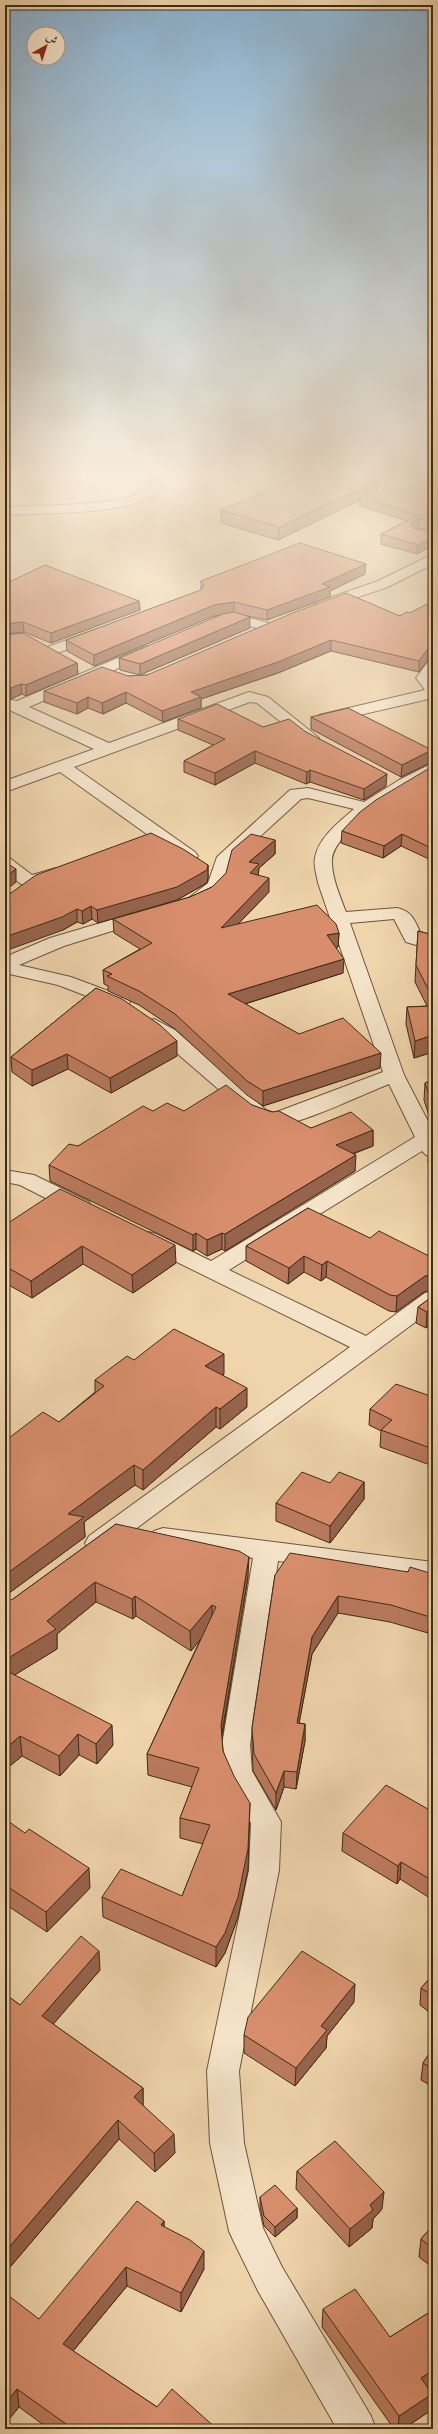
<svg xmlns="http://www.w3.org/2000/svg" width="438" height="2434" viewBox="0 0 438 2434" font-family="Vollkorn,Amiri,serif">
<rect width="100%" height="100%" fill="#efd4ac"/>
<filter id="stains"><feTurbulence type="fractalNoise" baseFrequency=".005" numOctaves="4"/><feColorMatrix values="0 0 0 0 .2 0 0 0 0 .09 0 0 0 0 .02 0 0 0 .5 -.17"/></filter>
<radialGradient id="worn" r=".72"><stop offset=".6" stop-color="#630" stop-opacity="0"/><stop offset="1" stop-color="#630" stop-opacity=".3"/></radialGradient>
<g fill="none" stroke-linecap="round" stroke-linejoin="round">
<defs>
<g id="minor">
<path d="M153,475H173C171,479 166,478 163,481C160,485 160,491 156,494C131,515 39,513 5,515V507C33,505 128,507 147,489C150,486 151,479 153,475Z"/>
<polygon points="433,554 433,564 388,587 322,609 315,605 317,602 378,581"/>
<polygon points="234,614 273,624 275,627 268,631 234,622 220,624 213,620 215,617"/>
<polygon points="94,630 101,634 99,637 50,656 42,651 45,648"/>
<polygon points="146,646 151,648 154,651 151,654 29,707 109,743 249,692 268,697 319,738 317,741 305,741 257,703 250,702 74,767 195,852 198,856 195,860 183,860 60,772 5,792 5,781 94,749 5,708 5,699 17,701"/>
<polygon points="433,660 433,698 325,723 317,718 319,715 425,690 416,678 428,662"/>
<path d="M433,763V775C408,788 335,829 332,859C331,876 340,896 346,912L397,908C412,911 415,921 421,934L433,938V950L406,942L394,919L350,923L404,1075L433,1131V1157L426,1155L422,1151L229,1270L366,1336L425,1293L433,1291V1309L107,1550L98,1552L89,1550L85,1543L89,1536L350,1347L140,1244L137,1239L140,1234L148,1232L156,1234L211,1261L415,1137L389,1084C361,1095 298,1126 272,1126C265,1126 258,1121 252,1118L144,1025L147,1021L154,1019L175,1030L266,1110L274,1113L383,1072L318,883C317,875 313,866 315,858C318,838 340,821 354,809L308,798L301,799L231,863L222,890L201,904H189L186,900L208,883L217,857L290,790L308,788L364,802L399,780Z"/>
<path d="M5,858L11,859L32,875L56,868L62,869L65,873C59,881 32,890 23,885C17,882 11,876 5,872Z"/>
<polygon points="141,911 147,912 150,916 147,920 64,946 19,965 71,977 127,998 130,1002 127,1006 113,1006 58,985 5,973 5,957 50,938"/>
<polygon points="5,1170 34,1175 89,1202 92,1207 89,1212 81,1214 73,1212 20,1185 5,1182"/>
<polygon points="163,1528 433,1562 433,1580 278,1561 250,1745 252,1771 281,1822 279,1870 239,2071 244,2143 263,2228 282,2267 371,2416 376,2429 337,2429 258,2291 234,2242 229,2231 210,2143 207,2071 249,1870 251,1823 235,1796 224,1771 222,1745 253,1558 154,1543 150,1537 154,1531"/>
</g>
</defs>
<use href="#minor" stroke="#6a563b" stroke-width="2"/>
<use href="#minor" fill="#f5e3c9" fill-rule="evenodd"/>
</g>
<g fill="#ba7a5e" stroke="#3e2c15">
<polygon points="433,481 433,531 418,528 416,529 433,533 417,554 381,544 381,534 407,521 360,506 360,500 278,540 221,523 221,510 377,492 372,495"/>
<polygon points="365,574 330,591 330,597 267,620 234,613 250,628 140,675 120,670 119,658 229,613 214,616 94,666 67,651 66,640 201,590 201,581"/>
<polygon points="5,584 139,601 140,610 51,643 24,632 5,634"/>
<polygon points="433,601 433,659 427,661 419,672 331,651 278,673 201,699 201,708 163,722 126,703 103,714 88,708 77,714 44,702 44,691 128,676 147,675 410,613"/>
<polygon points="5,635 77,663 78,674 26,696 22,694 11,699 5,696"/>
<polygon points="311,717 432,762 401,777 311,729"/>
<polygon points="178,719 263,727 306,732 386,786 364,800 310,782 306,784 255,763 215,785 184,772 184,761 213,745 178,730"/>
<polygon points="433,766 433,856 429,859 401,846 383,858 341,843 342,831"/>
<polygon points="275,840 275,854 259,868 258,875 269,892 238,924 339,933 338,947 336,947 343,973 245,1004 299,1034 380,1068 263,1106 247,1095 175,1029 139,1005 108,991 108,986 104,984 103,970 140,949 114,933 113,919 190,897 212,887"/>
<polygon points="208,865 208,878 207,883 177,900 98,923 92,919 83,924 77,922 63,930 5,894"/>
<polygon points="418,931 433,935 433,1052 414,1058 406,1024 407,1007 427,1006 415,982"/>
<polygon points="96,988 177,1056 111,1093 68,1069 32,1086 12,1072 11,1057"/>
<polygon points="433,1080 433,1128 424,1100 425,1083"/>
<polygon points="252,1105 311,1128 373,1130 373,1146 353,1154 355,1171 225,1251 222,1249 207,1256 196,1249 193,1251 50,1181 49,1165 78,1146 153,1111 184,1111"/>
<polygon points="433,1142 433,1167 428,1163 429,1145"/>
<polygon points="308,1208 424,1292 396,1312 389,1311 326,1277 321,1281 304,1272 288,1284 246,1261 246,1246"/>
<polygon points="5,1225 176,1263 133,1293 83,1264 32,1298 5,1283"/>
<polygon points="433,1296 433,1322 426,1328 416,1323 418,1307"/>
<polygon points="134,1360 224,1374 222,1375 247,1407 220,1429 216,1427 143,1490 135,1485 84,1522 85,1537 5,1596 5,1441 59,1422 95,1392 95,1380"/>
<polygon points="433,1397 433,1466 380,1447 381,1431 369,1425 370,1409"/>
<polygon points="364,1482 364,1499 330,1543 276,1521 276,1503 330,1483"/>
<polygon points="116,1524 248,1577 222,1738 223,1751 249,1823 248,1870 238,1917 225,1953 216,1967 103,1917 102,1897 182,1896 203,1844 180,1838 180,1818 192,1787 148,1775 147,1754 201,1638 191,1651 136,1616 133,1619 96,1602 57,1634 57,1649 14,1675 113,1745 97,1764 79,1755 60,1776 22,1756 5,1770 13,1599"/>
<polygon points="408,1572 433,1574 433,1623 428,1633 390,1622 338,1613 312,1654 299,1723 305,1724 305,1741 296,1789 284,1787 276,1810 253,1771 252,1745 252,1728 275,1575"/>
<polygon points="433,1812 433,1900 400,1879 397,1884 342,1851 343,1833"/>
<polygon points="5,1819 90,1888 47,1932 5,1904"/>
<polygon points="100,1970 53,2024 143,2088 143,2106 175,2153 155,2172 119,2139 5,2273 5,1994 20,2005"/>
<polygon points="433,1975 433,2015 420,2005 421,1988"/>
<polygon points="354,2002 327,2036 326,2048 295,2086 244,2053 244,2035"/>
<polygon points="433,2048 433,2087 421,2080 423,2063"/>
<polygon points="297,2171 382,2209 373,2219 372,2228 349,2247 296,2189"/>
<polygon points="260,2197 297,2208 297,2218 275,2237 264,2226 260,2207"/>
<polygon points="164,2221 164,2227 204,2269 181,2312 127,2286 73,2351 157,2407 217,2429 49,2429 19,2407 5,2424 39,2319"/>
<polygon points="433,2225 433,2268 419,2257 421,2239"/>
<polygon points="323,2309 390,2337 433,2310 433,2386 429,2389 430,2411 403,2429 394,2429 322,2327"/>
</g>
<g fill="#97634c" stroke="#3e2c15">
<polygon points="378,480 377,492 364,498 360,497 360,500 278,540 279,527"/>
<polygon points="419,518 418,528 410,533 410,523"/>
<polygon points="433,536 433,546 417,554 418,545"/>
<polygon points="366,564 365,574 330,591 330,597 267,620 267,610 322,584"/>
<polygon points="139,601 140,610 51,643 51,633"/>
<polygon points="234,602 234,613 214,616 94,666 94,655 214,605"/>
<polygon points="250,617 250,628 140,675 140,664"/>
<polygon points="23,622 24,632 5,634 5,624"/>
<polygon points="331,640 331,651 278,673 201,699 201,708 163,722 162,711 191,692"/>
<polygon points="433,648 433,659 427,661 419,672 419,661 427,650"/>
<polygon points="77,663 78,674 26,696 26,685"/>
<polygon points="21,684 22,694 11,699 11,688"/>
<polygon points="126,692 126,703 103,714 102,703"/>
<polygon points="88,697 88,708 77,714 77,703"/>
<polygon points="432,750 432,762 401,777 402,765"/>
<polygon points="255,751 255,763 215,785 215,773"/>
<polygon points="310,770 310,782 306,784 307,772"/>
<polygon points="387,774 386,786 364,800 364,789"/>
<polygon points="402,834 401,846 383,858 384,846"/>
<polygon points="275,840 275,854 259,868 258,878 250,887 249,862"/>
<polygon points="433,845 433,856 429,859 429,847"/>
<polygon points="208,865 208,878 207,883 177,900 98,923 97,910"/>
<polygon points="16,869 16,882 5,891 5,877"/>
<polygon points="269,878 269,892 221,942 221,928"/>
<polygon points="91,906 92,919 83,924 82,911"/>
<polygon points="77,909 77,922 63,930 5,951 5,937"/>
<polygon points="339,933 338,947 327,950 327,935"/>
<polygon points="344,959 343,973 228,1009 228,994"/>
<polygon points="433,1035 433,1052 414,1058 415,1041"/>
<polygon points="177,1041 177,1056 111,1093 110,1078"/>
<polygon points="381,1053 380,1068 263,1106 263,1091"/>
<polygon points="67,1054 68,1069 32,1086 32,1070"/>
<polygon points="373,1130 373,1146 335,1160 336,1145"/>
<polygon points="356,1155 355,1171 225,1251 225,1234"/>
<polygon points="196,1233 196,1249 193,1251 193,1235"/>
<polygon points="222,1233 222,1249 207,1256 207,1240"/>
<polygon points="175,1245 176,1263 133,1293 132,1275"/>
<polygon points="82,1246 83,1264 32,1298 31,1281"/>
<polygon points="304,1256 304,1272 288,1284 289,1268"/>
<polygon points="327,1261 326,1277 321,1281 322,1265"/>
<polygon points="433,1275 433,1290 424,1292 396,1312 397,1296 425,1276"/>
<polygon points="433,1307 433,1322 426,1328 427,1312"/>
<polygon points="224,1354 224,1374 206,1385 205,1366"/>
<polygon points="247,1388 247,1407 220,1429 220,1409"/>
<polygon points="216,1407 216,1427 143,1490 143,1470"/>
<polygon points="134,1465 135,1485 84,1522 85,1537 5,1596 5,1575 68,1514"/>
<polygon points="364,1482 364,1499 330,1543 330,1526"/>
<polygon points="249,1557 248,1577 220,1745 221,1725"/>
<polygon points="95,1582 96,1602 57,1634 57,1649 5,1681 5,1660 47,1621"/>
<polygon points="135,1596 136,1616 133,1619 132,1599"/>
<polygon points="338,1596 338,1613 312,1654 296,1740 297,1723 312,1637"/>
<polygon points="212,1605 212,1625 191,1651 190,1631"/>
<polygon points="433,1610 433,1623 428,1633 430,1617"/>
<polygon points="305,1724 305,1741 296,1789 297,1772"/>
<polygon points="112,1725 113,1745 97,1764 96,1744"/>
<polygon points="78,1734 79,1755 60,1776 59,1756"/>
<polygon points="20,1736 22,1756 5,1770 5,1749"/>
<polygon points="284,1771 284,1787 276,1810 276,1793"/>
<polygon points="250,1803 248,1870 238,1917 225,1953 216,1967 216,1947"/>
<polygon points="401,1862 400,1879 397,1884 398,1866"/>
<polygon points="89,1868 90,1888 47,1932 46,1912"/>
<polygon points="99,1951 100,1970 44,2035 42,2016"/>
<polygon points="355,1984 354,2002 327,2036 326,2048 295,2086 296,2068 321,2026"/>
<polygon points="143,2088 143,2106 134,2097"/>
<polygon points="118,2120 119,2139 5,2273 5,2252"/>
<polygon points="174,2134 175,2153 155,2172 154,2153"/>
<polygon points="384,2192 382,2209 373,2219 372,2228 349,2247 350,2229 370,2205"/>
<polygon points="297,2208 297,2218 275,2237 275,2227"/>
<polygon points="164,2221 164,2240 161,2225"/>
<polygon points="204,2251 204,2269 181,2312 181,2293"/>
<polygon points="126,2267 127,2286 64,2362 63,2344"/>
<polygon points="433,2370 433,2386 419,2395 421,2378"/>
<polygon points="17,2389 19,2407 5,2424 5,2404"/>
<polygon points="432,2394 430,2411 403,2429 398,2429 399,2416"/>
</g>
<g fill="#d88e6d" stroke="#3e2c15">
<polygon points="304,475 360,475 378,480 279,527 221,510"/>
<polygon points="433,481 433,522 419,518 410,523 413,528 433,533 433,536 418,545 381,534 419,515 360,497"/>
<polygon points="300,543 366,564 322,584 330,587 267,610 234,602 214,605 94,655 66,640 201,590 204,585 201,581"/>
<polygon points="45,565 139,601 51,633 23,622 5,624 5,584"/>
<polygon points="346,593 400,616 406,612 410,613 433,601 433,648 427,650 419,661 331,640 278,662 191,692 201,697 162,711 126,692 102,703 88,697 77,703 44,691 102,667 128,676 147,675 295,612"/>
<polygon points="234,612 250,617 140,664 119,658 223,614"/>
<polygon points="23,633 77,663 26,685 21,684 11,688 5,686 5,635"/>
<polygon points="217,704 263,727 289,719 306,732 387,774 364,789 310,770 307,772 255,751 215,773 184,761 225,739 178,719"/>
<polygon points="348,708 432,750 402,765 311,717"/>
<polygon points="433,766 433,845 429,847 402,834 384,846 342,831 360,812 376,800"/>
<polygon points="151,833 183,849 208,865 207,870 177,887 97,910 91,906 82,911 77,909 62,917 5,937 5,894 11,893 36,875"/>
<polygon points="251,834 275,840 249,862 259,864 250,873 269,878 221,928 317,905 336,924 339,933 327,935 344,959 228,994 299,1034 343,1018 381,1053 263,1091 247,1081 175,1014 139,991 107,976 112,974 103,970 152,943 113,919 190,897 212,887 226,873 232,850"/>
<polygon points="5,862 16,869 5,877"/>
<polygon points="418,931 433,935 433,999 416,965"/>
<polygon points="96,988 122,999 160,1025 177,1041 110,1078 67,1054 32,1070 11,1057"/>
<polygon points="433,1006 433,1035 415,1041 407,1007"/>
<polygon points="433,1080 433,1107 425,1083"/>
<polygon points="226,1085 252,1105 272,1112 279,1111 311,1128 351,1112 373,1130 336,1145 356,1155 225,1234 222,1233 207,1240 196,1233 193,1235 49,1165 69,1144 78,1146 143,1106 153,1111 167,1103 184,1111"/>
<polygon points="433,1142 433,1149 429,1145"/>
<polygon points="60,1189 175,1245 132,1275 82,1246 31,1281 5,1266 5,1225"/>
<polygon points="308,1208 370,1238 379,1231 433,1258 433,1275 425,1276 397,1296 390,1295 327,1261 322,1265 304,1256 289,1268 246,1246"/>
<polygon points="433,1296 433,1307 427,1312 418,1307"/>
<polygon points="174,1329 224,1354 205,1366 247,1388 220,1409 216,1407 143,1470 134,1465 68,1514 84,1517 5,1575 5,1441 43,1412 59,1422 104,1386 95,1380 127,1356 134,1360"/>
<polygon points="396,1384 433,1397 433,1449 381,1430 392,1420 370,1409"/>
<polygon points="302,1472 330,1483 339,1472 364,1482 330,1526 276,1503"/>
<polygon points="116,1524 239,1551 249,1557 221,1725 223,1751 234,1776 250,1803 248,1849 238,1897 225,1933 216,1947 102,1897 121,1869 182,1896 210,1825 180,1818 199,1768 147,1754 216,1607 212,1605 190,1631 135,1596 132,1599 95,1582 47,1621 56,1629 5,1660 5,1602 13,1599"/>
<polygon points="290,1553 408,1572 410,1567 433,1574 433,1610 430,1617 391,1605 338,1596 312,1637 297,1723 305,1724 297,1772 284,1771 276,1793 254,1754 252,1728 275,1575"/>
<polygon points="5,1670 112,1725 96,1744 78,1734 59,1756 20,1736 5,1749"/>
<polygon points="386,1785 433,1812 433,1881 401,1862 398,1866 343,1833"/>
<polygon points="5,1819 25,1833 29,1829 89,1868 46,1912 5,1885"/>
<polygon points="81,1936 99,1951 42,2016 143,2088 134,2097 174,2134 154,2153 118,2120 5,2252 5,2100 9,2095 5,2093 5,1994 20,2005"/>
<polygon points="302,1951 355,1984 321,2026 327,2030 296,2068 244,2035 248,2017"/>
<polygon points="433,1975 433,1996 421,1988"/>
<polygon points="433,2048 433,2069 423,2063"/>
<polygon points="335,2141 384,2192 370,2205 373,2210 350,2229 297,2171"/>
<polygon points="275,2185 297,2208 275,2227 264,2216 260,2197"/>
<polygon points="137,2201 164,2221 161,2225 190,2240 204,2251 181,2293 126,2267 63,2344 157,2407 172,2389 217,2429 73,2429 17,2389 5,2404 5,2293 39,2319"/>
<polygon points="433,2225 433,2249 421,2239"/>
<polygon points="355,2289 390,2337 433,2310 433,2370 421,2378 432,2394 399,2416 323,2309"/>
</g>
<linearGradient id="sky" x2="0" y2="1"><stop stop-color="#8bb4d4"/><stop offset="0.58" stop-color="#f8ecda"/><stop offset="1" stop-color="#f8ecda" stop-opacity="0"/></linearGradient>
<rect width="438" height="815" fill="url(#sky)"/>
<rect width="438" height="2434" fill="none" stroke="#efd4ac" stroke-width="20"/>
<rect x="6" y="6" width="426" height="2422" fill="none" stroke="#3e2c15" stroke-width="2"/>
<rect x="10" y="10" width="418" height="2414" fill="none" stroke="#3e2c15"/>
<g transform="translate(46 46) rotate(39)"><circle r="19" fill="#f5e3c9" stroke="#ac9a81"/>
<path d="M0-3L7 15L0 10L-7 15Z" fill="#8f2418"/>
<text y="-6" font-size="11" font-weight="bold" text-anchor="middle" fill="#3e2c15">ش</text>
</g>
<rect width="100%" height="100%" filter="url(#stains)"/>
<rect width="100%" height="100%" fill="url(#worn)"/>
</svg>
